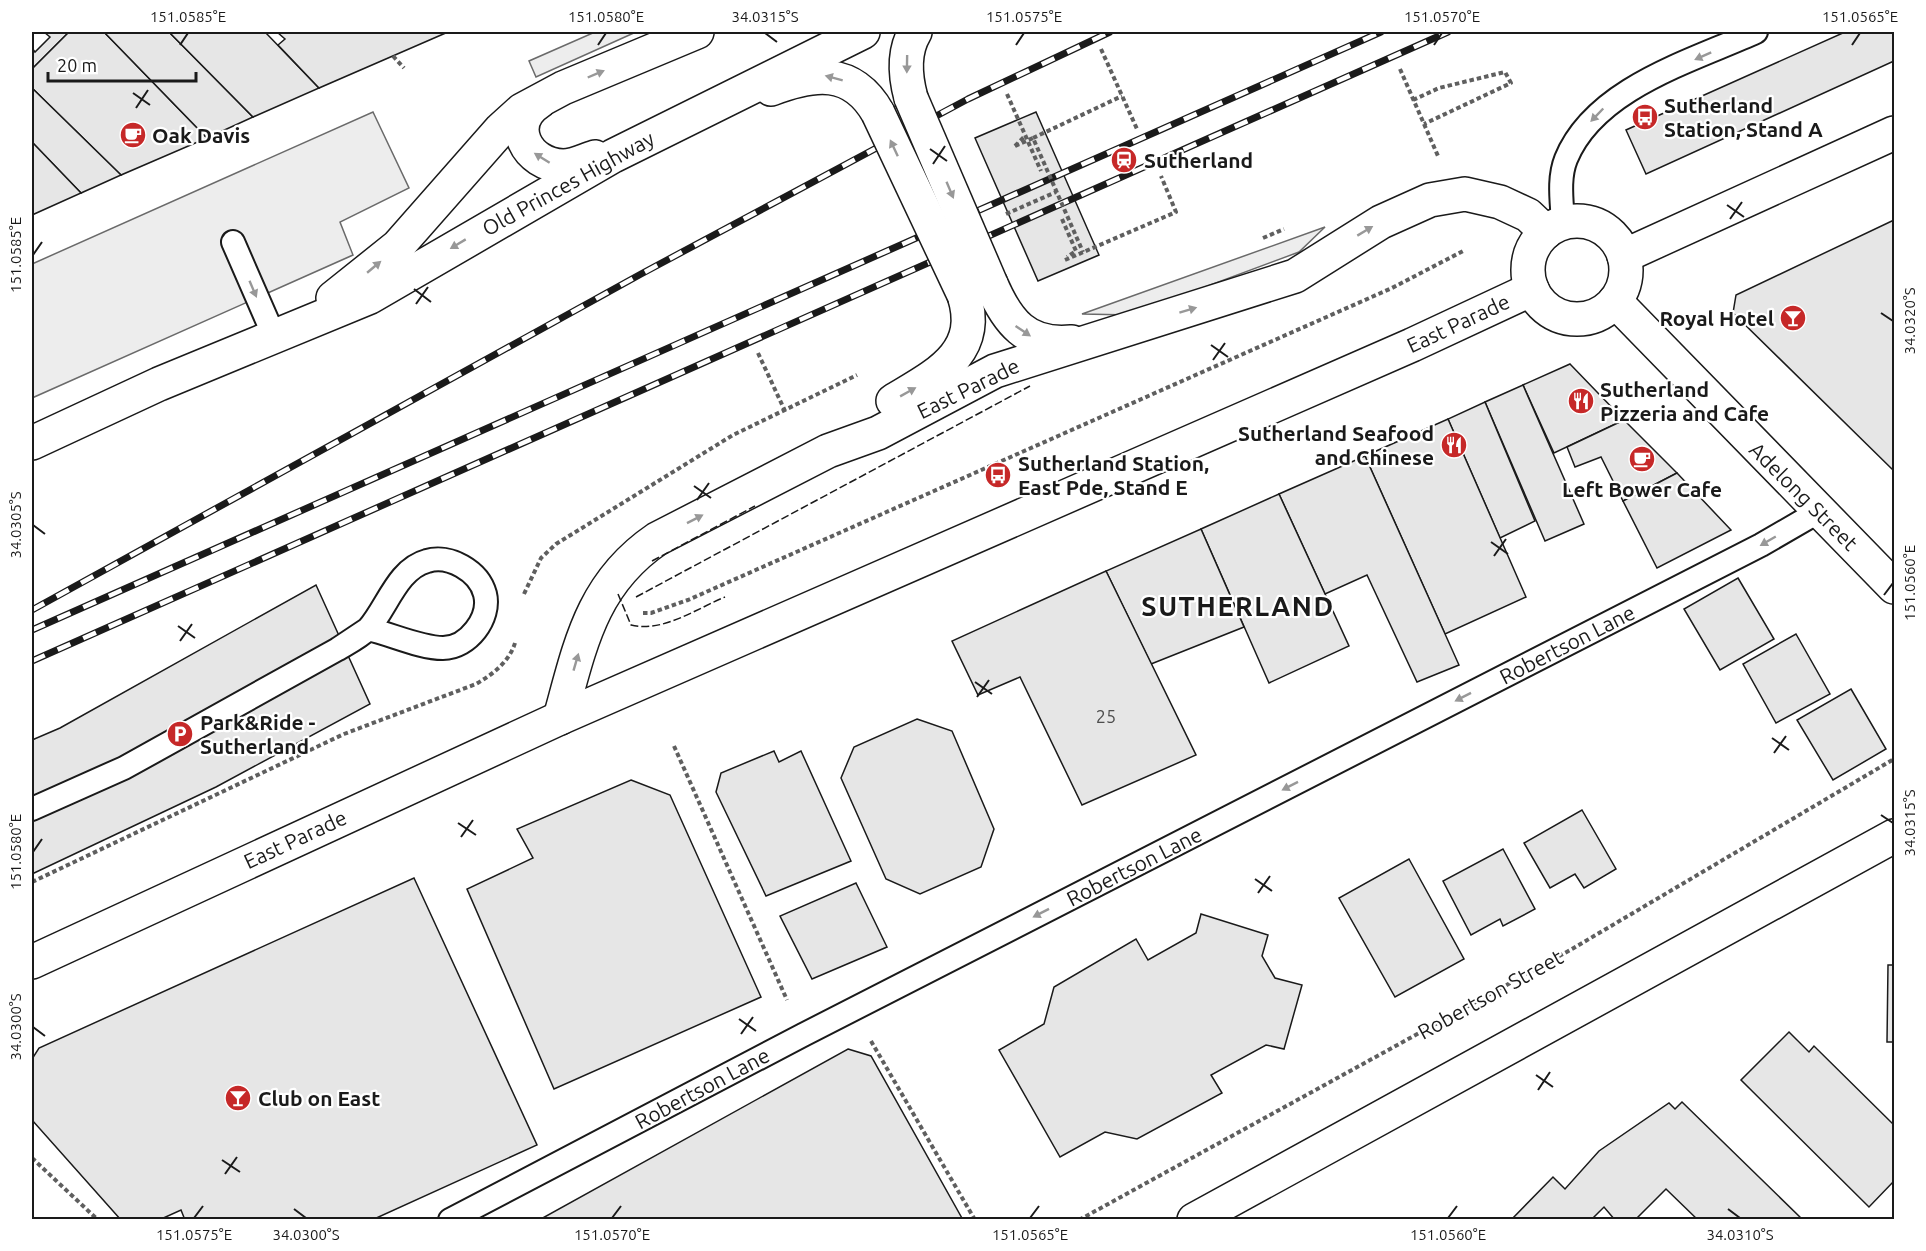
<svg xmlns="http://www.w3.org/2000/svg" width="1926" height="1251" viewBox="0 0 1926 1251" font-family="Ubuntu,sans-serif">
<rect width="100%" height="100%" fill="#fff"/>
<g fill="#ededed" stroke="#6a6a6a" stroke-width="1.5">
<polygon points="595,32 636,32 536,77 529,61"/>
<polygon points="373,112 409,188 340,222 353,255 32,398 32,264"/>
<polygon points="1325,227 1299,252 1130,315 1082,314"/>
</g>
<g fill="#e6e6e6" stroke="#1a1a1a" stroke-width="1.5">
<polygon points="44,32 69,32 32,69 32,48 35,52 50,37"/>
<polygon points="69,32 104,32 207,138 121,175 32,88 32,69"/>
<polygon points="104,32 169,32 253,117 207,138"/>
<polygon points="169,32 265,32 319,88 253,117"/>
<polygon points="277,32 448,32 319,88 278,45 285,39"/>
<polygon points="1845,32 1894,32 1894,61 1646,174 1626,130"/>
<polygon points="32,88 121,175 81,193 32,142"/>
<polygon points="1036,112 1099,255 1038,281 975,138"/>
<polygon points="32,142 81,193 32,215"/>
<polygon points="1894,220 1894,471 1733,313 1736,295"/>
<polygon points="1570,364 1624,420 1554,453 1523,385"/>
<polygon points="1523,385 1584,524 1545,541 1485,402"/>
<polygon points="1485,402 1535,521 1500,538 1448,419"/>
<polygon points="1448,419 1526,597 1445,634 1365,456"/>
<polygon points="1624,420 1677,473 1623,501 1601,457 1575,467 1567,447"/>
<polygon points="1365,456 1459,665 1417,682 1367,575 1325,594 1279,494"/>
<polygon points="1677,473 1731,530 1657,568 1623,501"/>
<polygon points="1279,494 1349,646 1269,683 1201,529"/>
<polygon points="1201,529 1244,627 1151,664 1106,571"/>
<polygon points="1106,571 1196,755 1082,805 1020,677 978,695 952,641"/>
<polygon points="1738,578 1774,639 1720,670 1684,609"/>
<polygon points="316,585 370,704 216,787 32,874 32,740 60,728"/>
<polygon points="1796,634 1830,694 1776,723 1743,664"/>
<polygon points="1851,689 1886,749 1833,780 1797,720"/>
<polygon points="917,719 952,731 994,829 981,867 920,894 886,879 841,778 854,747"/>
<polygon points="774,751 779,762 801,751 851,861 766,896 716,792 721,773"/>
<polygon points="631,780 670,795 761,997 554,1089 467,889 533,858 517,829"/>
<polygon points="1582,810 1616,869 1584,888 1575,874 1550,888 1524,843"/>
<polygon points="1503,849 1535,909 1503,926 1500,919 1471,935 1443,881"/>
<polygon points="1409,859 1464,959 1395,997 1339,898"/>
<polygon points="414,878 537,1145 372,1220 185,1220 181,1210 159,1220 121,1220 32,1120 32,1059 39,1048"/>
<polygon points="856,883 887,947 812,979 780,916"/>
<polygon points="1201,914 1268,935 1262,956 1275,978 1302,985 1284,1049 1266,1045 1211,1075 1222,1093 1137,1139 1105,1132 1060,1157 999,1050 1044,1024 1054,987 1136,939 1148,960 1196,933"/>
<polygon points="1888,965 1894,965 1894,1042 1887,1042"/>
<polygon points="1789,1032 1809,1052 1814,1046 1894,1125 1894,1181 1869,1207 1741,1080"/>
<polygon points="848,1049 871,1056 963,1220 539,1220"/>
<polygon points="1682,1102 1803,1220 1698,1220 1666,1189 1635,1220 1615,1220 1604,1207 1593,1218 1595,1220 1511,1220 1553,1177 1565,1189 1599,1151 1669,1103 1675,1109"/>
</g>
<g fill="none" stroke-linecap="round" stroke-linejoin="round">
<defs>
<g id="lane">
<path d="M1563,223C1562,202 1558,179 1566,159C1595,88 1692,61 1756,32"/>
<polyline points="233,242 274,336"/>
<path d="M32,809L124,768L338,649L368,629C391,634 420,648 443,648C468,648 491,618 485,594C479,571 449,554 427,561C397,569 387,608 368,629C360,637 348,643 338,649"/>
<polyline points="450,1220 803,1035 1761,545 1818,512"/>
</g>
<g id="street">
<path d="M771,89C813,73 852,67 878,113"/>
<path d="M911,98C905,76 903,52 915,32"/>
<path d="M991,284C1007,321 1026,347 1072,342"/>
<path d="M893,401C934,376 983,354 964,295"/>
<path d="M560,718C580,646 591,584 657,539L828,451L878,433L995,371L1295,276L1381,222L1430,200L1465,194L1500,202L1528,215L1546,232"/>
<polyline points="1194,1220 1894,836"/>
</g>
<g id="secondary">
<path d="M539,102C505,124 527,165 563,166C574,166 585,160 595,157"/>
<circle cx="1577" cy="270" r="49"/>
<polyline points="1624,256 1894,133"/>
<polyline points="333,298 398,246 501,129 522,110 563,88 697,32"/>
<polyline points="1615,301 1894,587"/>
<polyline points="32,443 159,384 370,297 613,156 863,32"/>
<polyline points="32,962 560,718 1412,345 1532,289"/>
</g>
</defs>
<use href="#lane" stroke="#1a1a1a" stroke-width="26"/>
<use href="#street" stroke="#1a1a1a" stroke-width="36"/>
<use href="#secondary" stroke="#1a1a1a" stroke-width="36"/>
<g stroke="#5f5f5f" stroke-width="4" stroke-dasharray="4.5 3" stroke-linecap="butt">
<polyline points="1101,49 1137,129"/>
<polyline points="393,56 404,68"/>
<polyline points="1400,69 1438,156"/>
<polyline points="1007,94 1041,171"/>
<polyline points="1413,100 1439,88 1505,72 1511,83 1424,124"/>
<polyline points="1033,138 1122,96"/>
<polyline points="1015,146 1025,136"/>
<polyline points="1006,214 1056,192"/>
<polyline points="1062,219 1076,251 1067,257"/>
<polyline points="1263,238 1284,229"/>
<polyline points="1065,260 1176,212 1161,176"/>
<polyline points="758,353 785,411"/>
<polyline points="524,594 541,558 556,544 733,435 857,375"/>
<polyline points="643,613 651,613 688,600 1392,288 1465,250"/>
<polyline points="674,746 787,1000"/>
<path d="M32,882L344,734L476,684C493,674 509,662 515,643"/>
<polyline points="871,1041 975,1220"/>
<polyline points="32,1158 98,1220"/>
<polyline points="1079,1220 1572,949 1894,759"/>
</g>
<use href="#lane" stroke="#fff" stroke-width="22"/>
<use href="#street" stroke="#fff" stroke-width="33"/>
<use href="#secondary" stroke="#fff" stroke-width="33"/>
<defs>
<g id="rail">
<polyline points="32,610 641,274 968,99 1110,32"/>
<polyline points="32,630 1381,32"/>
<polyline points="32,661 1448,32"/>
</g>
</defs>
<use href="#rail" stroke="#1a1a1a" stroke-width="7"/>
<use href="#rail" stroke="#fff" stroke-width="4.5" stroke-dasharray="14" stroke-linecap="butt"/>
<defs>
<g id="street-bridge">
<polyline points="911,98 991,284"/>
<polyline points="878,113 964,295"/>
</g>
</defs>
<use href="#street-bridge" stroke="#1a1a1a" stroke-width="36" stroke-linecap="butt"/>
<polyline stroke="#5f5f5f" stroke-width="4" stroke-dasharray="4.5 3" stroke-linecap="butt" points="1015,146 1033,138 1083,252"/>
<use href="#street-bridge" stroke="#fff" stroke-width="33"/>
<g stroke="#1a1a1a" stroke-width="1.5" stroke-dasharray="8 3" stroke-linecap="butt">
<polyline points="652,561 755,506"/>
<path d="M618,594L631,625C662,633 696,609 725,597"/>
<polyline points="636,597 1030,386"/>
</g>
</g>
<defs><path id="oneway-solid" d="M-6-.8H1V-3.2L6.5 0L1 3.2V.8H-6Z" transform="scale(1.5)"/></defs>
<g fill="#989898">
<use href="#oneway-solid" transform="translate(1703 56) rotate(156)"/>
<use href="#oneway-solid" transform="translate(907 64) rotate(91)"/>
<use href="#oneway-solid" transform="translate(596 74) rotate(-23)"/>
<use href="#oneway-solid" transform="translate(834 78) rotate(-165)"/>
<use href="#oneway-solid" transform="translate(1597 115) rotate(134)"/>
<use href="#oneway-solid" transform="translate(894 148) rotate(-115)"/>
<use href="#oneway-solid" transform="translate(542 158) rotate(-148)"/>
<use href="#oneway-solid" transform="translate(950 190) rotate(67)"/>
<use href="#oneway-solid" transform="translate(1365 231) rotate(-31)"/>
<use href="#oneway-solid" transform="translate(458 244) rotate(149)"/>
<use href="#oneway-solid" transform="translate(374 267) rotate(-40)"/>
<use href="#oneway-solid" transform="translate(253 289) rotate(67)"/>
<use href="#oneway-solid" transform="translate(1188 310) rotate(-17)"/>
<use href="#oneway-solid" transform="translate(1023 331) rotate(34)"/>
<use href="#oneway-solid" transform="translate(908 392) rotate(-29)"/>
<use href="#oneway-solid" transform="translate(695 519) rotate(-27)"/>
<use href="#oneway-solid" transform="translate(1768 541) rotate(150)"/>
<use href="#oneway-solid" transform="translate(576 662) rotate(-74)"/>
<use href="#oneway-solid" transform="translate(1463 697) rotate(153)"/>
<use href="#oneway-solid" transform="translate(1290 786) rotate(153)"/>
<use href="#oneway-solid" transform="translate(1041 913) rotate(153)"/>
</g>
<path fill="none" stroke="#1a1a1a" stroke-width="2" d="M765,33L777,42M180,45L188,33M598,45L606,33M1016,45L1024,33M1434,45L1442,33M1852,45L1860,33M133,93L150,105M136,108L148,90M930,149L947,161M933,164L945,146M1727,205L1744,217M1730,219L1742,202M33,255L42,242M414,289L431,302M416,304L428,287M1881,313L1893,321M1211,345L1228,357M1213,360L1225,343M694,486L711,498M697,500L709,483M33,525L45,534M1491,542L1508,554M1494,556L1506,539M1884,595L1893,583M178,626L195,638M180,641L192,624M975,682L992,694M977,697L989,680M1772,738L1789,750M1774,753L1786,736M1881,815L1893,823M458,823L476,835M461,837L473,820M33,852L42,839M1255,879L1272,891M1258,893L1270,876M739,1019L756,1031M33,1027L45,1036M741,1034L753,1017M1536,1075L1553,1087M1538,1090L1550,1072M222,1160L240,1172M225,1174L237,1157M294,1209L306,1218M1728,1209L1740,1218M194,1218L203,1206M612,1218L621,1206M1030,1218L1039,1206M1448,1218L1457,1206"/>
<defs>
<symbol id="bus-disc" viewBox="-11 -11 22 22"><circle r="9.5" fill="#c62828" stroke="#fff"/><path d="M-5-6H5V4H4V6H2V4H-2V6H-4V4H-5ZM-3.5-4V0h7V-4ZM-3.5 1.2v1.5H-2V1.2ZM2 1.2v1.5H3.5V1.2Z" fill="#fff"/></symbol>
<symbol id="cafe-disc" viewBox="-11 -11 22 22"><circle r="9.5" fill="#c62828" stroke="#fff"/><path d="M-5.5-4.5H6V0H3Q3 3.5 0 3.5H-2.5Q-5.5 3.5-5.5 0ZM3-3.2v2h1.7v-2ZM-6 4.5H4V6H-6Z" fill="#fff"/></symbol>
<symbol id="station-disc" viewBox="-11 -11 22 22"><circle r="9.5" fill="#c62828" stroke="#fff"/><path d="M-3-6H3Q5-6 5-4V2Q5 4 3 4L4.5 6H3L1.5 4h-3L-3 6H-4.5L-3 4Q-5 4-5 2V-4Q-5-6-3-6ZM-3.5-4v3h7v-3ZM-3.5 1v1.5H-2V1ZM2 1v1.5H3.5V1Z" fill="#fff"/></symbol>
<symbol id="bar-disc" viewBox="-11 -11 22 22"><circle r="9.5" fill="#c62828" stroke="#fff"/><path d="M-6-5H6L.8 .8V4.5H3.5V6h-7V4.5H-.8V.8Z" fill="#fff"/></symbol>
<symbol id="restaurant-disc" viewBox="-11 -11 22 22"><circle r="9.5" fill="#c62828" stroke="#fff"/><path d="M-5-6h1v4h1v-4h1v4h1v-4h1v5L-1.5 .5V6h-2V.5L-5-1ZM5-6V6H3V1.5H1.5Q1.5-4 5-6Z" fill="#fff"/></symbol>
<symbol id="parking-disc" viewBox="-11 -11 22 22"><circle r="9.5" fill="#c62828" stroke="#fff"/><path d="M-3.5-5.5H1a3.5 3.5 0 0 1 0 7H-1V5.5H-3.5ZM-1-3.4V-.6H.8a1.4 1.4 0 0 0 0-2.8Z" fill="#fff"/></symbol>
</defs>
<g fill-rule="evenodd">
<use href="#bus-disc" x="1630" y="102" width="30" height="30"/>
<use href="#cafe-disc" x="118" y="120" width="30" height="30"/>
<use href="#station-disc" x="1109" y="145" width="30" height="30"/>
<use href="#bar-disc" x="1778" y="303" width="30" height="30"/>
<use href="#restaurant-disc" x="1566" y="386" width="30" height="30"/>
<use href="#restaurant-disc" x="1439" y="430" width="30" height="30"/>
<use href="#cafe-disc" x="1627" y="444" width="30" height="30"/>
<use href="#bus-disc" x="983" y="460" width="30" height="30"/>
<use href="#parking-disc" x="165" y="719" width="30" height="30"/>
<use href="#bar-disc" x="223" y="1083" width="30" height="30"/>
</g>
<g text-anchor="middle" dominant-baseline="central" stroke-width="4.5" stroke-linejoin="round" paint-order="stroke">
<g font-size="18" fill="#4d4d4d">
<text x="1106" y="716">25</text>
</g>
<g font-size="21" font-weight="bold" fill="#1a1a1a" stroke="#fff" text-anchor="start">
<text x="1664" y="105">Sutherland<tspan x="1664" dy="24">Station, Stand A</tspan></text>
<text x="152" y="135">Oak Davis</text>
<text x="1144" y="160">Sutherland</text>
<text x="1774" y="318" text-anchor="end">Royal Hotel</text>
<text x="1600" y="389">Sutherland<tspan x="1600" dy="24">Pizzeria and Cafe</tspan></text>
<text x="1434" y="433" text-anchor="end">Sutherland Seafood<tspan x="1434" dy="24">and Chinese</tspan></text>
<text x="1018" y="463">Sutherland Station,<tspan x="1018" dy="24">East Pde, Stand E</tspan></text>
<text x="1642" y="489" text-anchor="middle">Left Bower Cafe</text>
<text x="200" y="722">Park&amp;Ride -<tspan x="200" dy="24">Sutherland</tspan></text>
<text x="258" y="1098">Club on East</text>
</g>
<g font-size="21" fill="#1a1a1a" stroke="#fff">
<text transform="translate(568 183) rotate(-29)">Old Princes Highway</text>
<text transform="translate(1458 323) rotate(-25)">East Parade</text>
<text transform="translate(968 388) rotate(-26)">East Parade</text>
<text transform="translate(1804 496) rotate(45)">Adelong Street</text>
<text transform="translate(1567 644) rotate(-27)">Robertson Lane</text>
<text transform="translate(295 839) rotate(-25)">East Parade</text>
<text transform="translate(1134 866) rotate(-27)">Robertson Lane</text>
<text transform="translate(1490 994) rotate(-29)">Robertson Street</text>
<text transform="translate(702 1088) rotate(-28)">Robertson Lane</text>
</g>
<g font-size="27" font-weight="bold" letter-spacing="1.5" fill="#1a1a1a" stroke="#fff">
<text x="1238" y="606">SUTHERLAND</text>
</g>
</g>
<rect width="1926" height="1251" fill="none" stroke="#ffffff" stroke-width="66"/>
<path d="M48 72v9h148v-9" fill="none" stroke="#1a1a1a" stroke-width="3"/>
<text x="57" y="72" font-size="18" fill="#1a1a1a" stroke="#ffffff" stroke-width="4.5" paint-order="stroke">20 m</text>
<rect x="33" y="33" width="1860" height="1185" fill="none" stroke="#1a1a1a" stroke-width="2"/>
<g font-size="15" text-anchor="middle" fill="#1a1a1a">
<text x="188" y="22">151.0585°E</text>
<text x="606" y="22">151.0580°E</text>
<text x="765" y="22">34.0315°S</text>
<text x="1024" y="22">151.0575°E</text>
<text x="1442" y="22">151.0570°E</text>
<text x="1860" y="22">151.0565°E</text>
<text transform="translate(16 255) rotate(-90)" y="5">151.0585°E</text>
<text transform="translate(1910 321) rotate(-90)" y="5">34.0320°S</text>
<text transform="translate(16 525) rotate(-90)" y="5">34.0305°S</text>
<text transform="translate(1910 583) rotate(-90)" y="5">151.0560°E</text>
<text transform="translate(1910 823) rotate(-90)" y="5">34.0315°S</text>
<text transform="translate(16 852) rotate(-90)" y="5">151.0580°E</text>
<text transform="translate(16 1027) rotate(-90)" y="5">34.0300°S</text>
<text x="194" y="1240">151.0575°E</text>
<text x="306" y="1240">34.0300°S</text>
<text x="612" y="1240">151.0570°E</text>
<text x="1030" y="1240">151.0565°E</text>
<text x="1448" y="1240">151.0560°E</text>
<text x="1740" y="1240">34.0310°S</text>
</g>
</svg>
